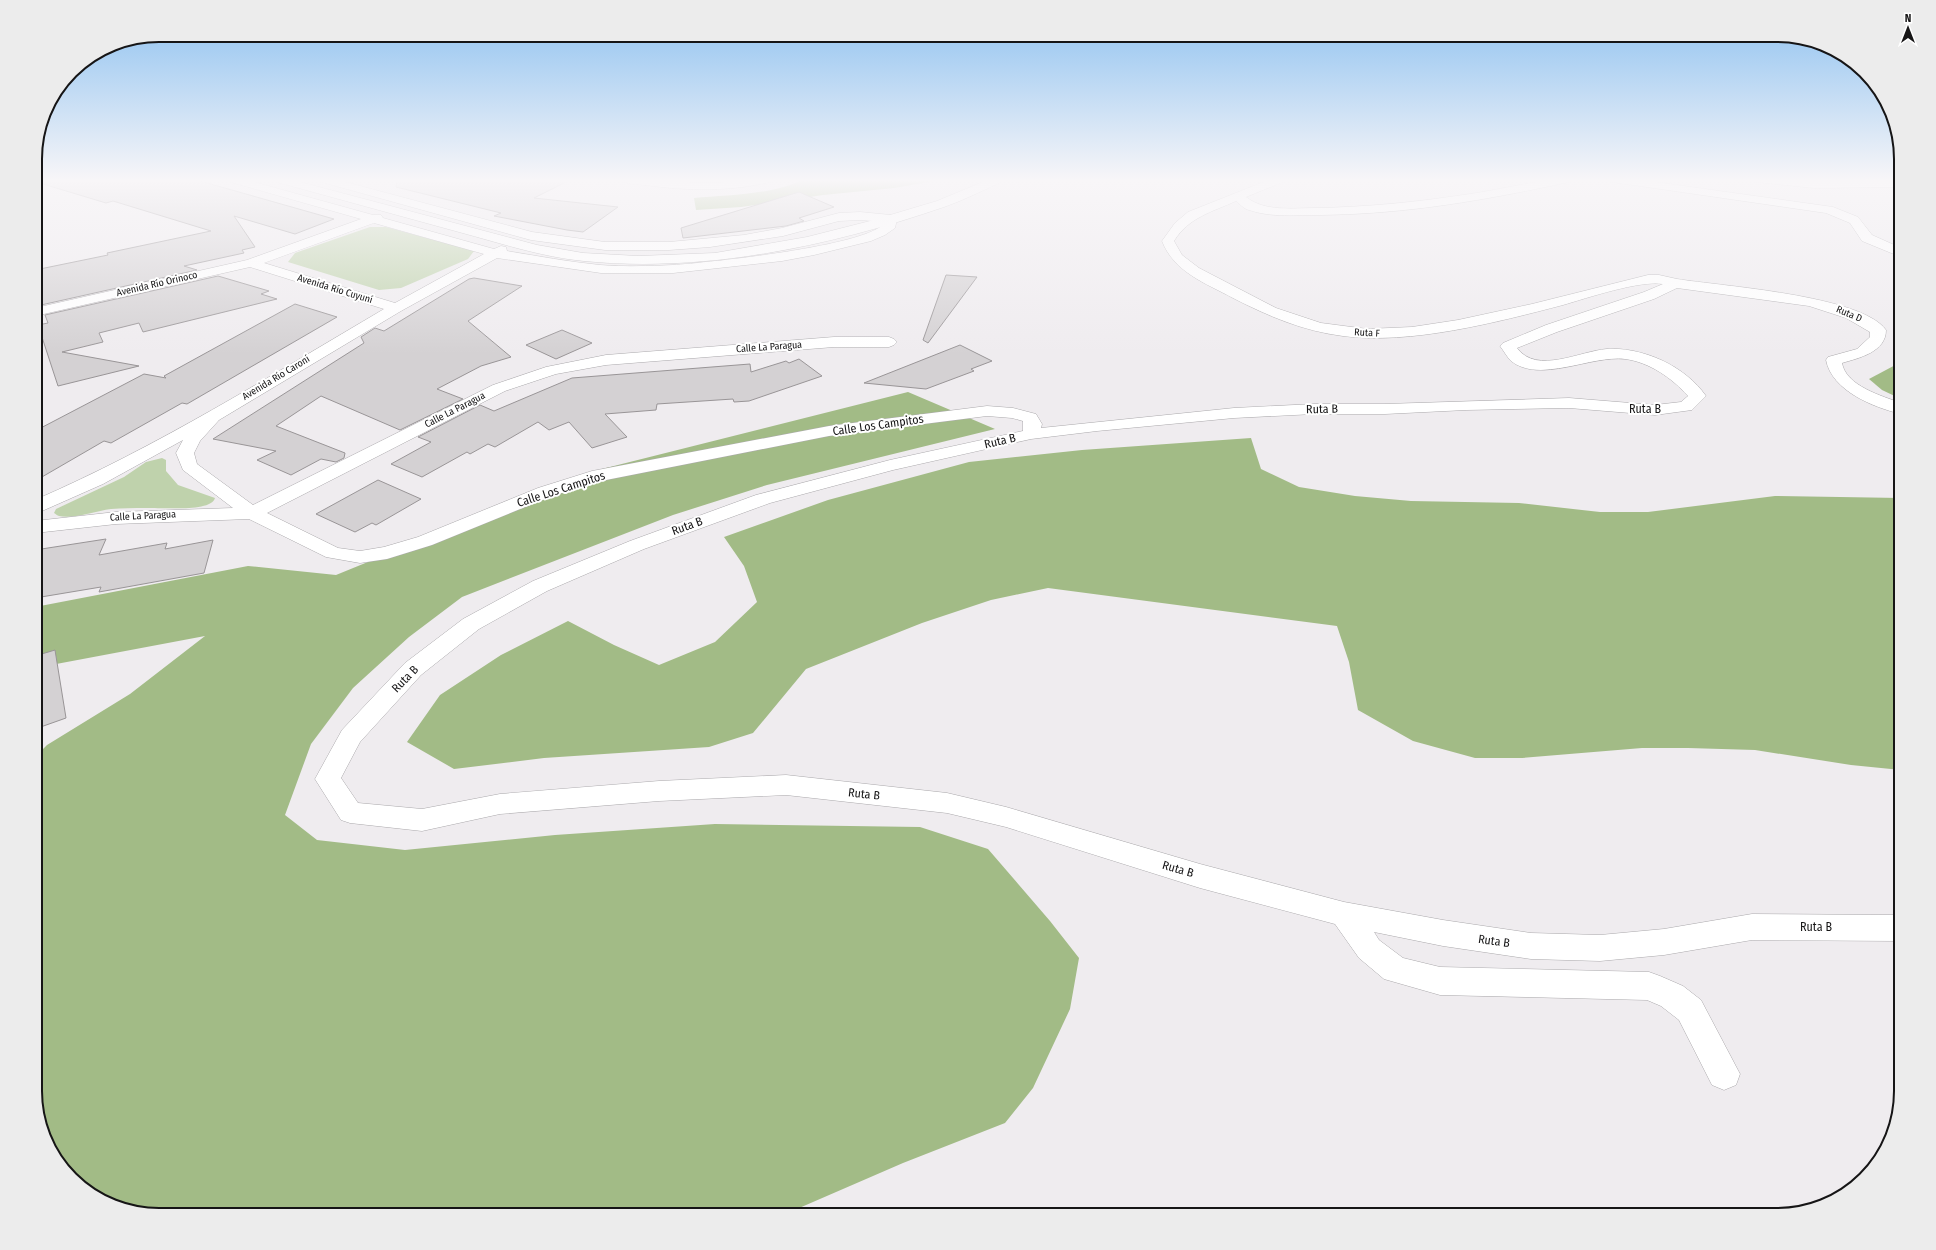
<svg xmlns="http://www.w3.org/2000/svg" width="1936" height="1250" viewBox="0 0 1936 1250" font-family="'Fira Sans Condensed',sans-serif">
<rect width="100%" height="100%" fill="#efecef"/>
<g fill="#bfd2ac">
<polygon points="370,227 386,227 474,251 468,259 401,288 379,290 288,262 295,253"/>
<path d="M162,458L166,460V471L178,485L215,498C211,513 159,507 145,508C134,508 122,508 111,509C95,511 75,519 59,516C56,515 56,514 54,513L56,509L124,477L146,462Z"/>
</g>
<g fill="#a2bb86">
<path d="M804,179H946L894,188L823,195L741,207L696,210L694,198C727,195 774,195 804,179Z"/>
<polygon points="1901,362 1901,399 1882,390 1869,379"/>
<polygon points="908,392 995,429 767,485 673,515 462,597 409,637 353,688 311,744 285,815 317,840 405,850 555,835 715,824 920,827 988,849 1050,921 1079,958 1070,1009 1033,1088 1005,1123 903,1163 783,1215 159,1215 126,1211 90,1194 51,1153 35,1099 35,757 47,745 130,694 205,636 35,668 35,607 248,566 336,575 586,473"/>
<polygon points="1251,438 1261,469 1299,487 1355,496 1411,501 1519,503 1600,512 1648,512 1775,496 1901,498 1901,770 1851,765 1755,750 1688,748 1642,748 1522,758 1475,758 1413,741 1358,710 1349,662 1337,626 1048,588 991,600 922,623 806,669 753,733 709,747 544,758 454,769 407,742 440,695 501,655 568,621 614,645 659,665 715,642 757,602 744,566 724,537 828,500 969,462 1082,450"/>
</g>
<g fill="#d4d1d3" stroke="#999597">
<polygon points="44,179 193,179 334,219 295,234 234,216 255,247 242,250 244,253 184,266 197,270 41,305 35,288 35,270 108,255 107,253 211,231 113,201 106,203 43,184"/>
<polygon points="397,179 572,179 534,198 618,207 583,232 567,230 494,216 501,213 396,187"/>
<polygon points="799,192 834,207 799,218 804,221 786,226 683,238 681,228"/>
<polygon points="946,275 977,277 928,343 923,340"/>
<polygon points="218,276 269,291 261,294 277,299 143,332 139,323 99,333 103,342 62,352 139,366 58,386 38,325 48,323 45,315"/>
<polygon points="474,278 522,286 468,321 511,357 481,366 437,389 463,399 400,430 321,396 276,426 345,453 344,458 336,462 321,459 291,475 257,460 276,451 213,439 364,343 361,337 375,328 384,331 469,279"/>
<polygon points="295,304 337,317 187,404 182,403 111,443 104,441 35,481 35,431 144,374 166,378 164,376"/>
<polygon points="562,330 592,343 556,359 526,345"/>
<polygon points="960,345 992,361 971,369 974,371 926,389 864,383"/>
<polygon points="799,359 822,376 749,401 734,402 733,399 657,404 656,410 605,414 627,437 592,448 569,422 549,430 538,422 495,447 488,444 470,454 467,452 422,477 391,464 431,442 418,437 480,405 494,411 572,378 750,364 751,372 786,361 789,363"/>
<polygon points="378,480 421,499 376,525 372,523 355,532 316,514"/>
<polygon points="106,539 99,555 167,543 165,549 213,540 204,573 99,592 101,587 35,598 35,550"/>
<polygon points="55,650 66,718 35,729 35,656"/>
</g>
<g fill="none" stroke-linecap="round" stroke-linejoin="round">
<defs>
<g id="street">
<path d="M225,179H243L373,215H381L383,218L494,249L501,246L506,247L507,251C538,256 569,262 600,265C624,267 649,266 673,265C705,263 872,246 885,222L860,220L839,221L783,236L710,247L669,250H605L531,240L318,181L316,179H334L532,232L605,242H669L744,235L782,228L839,213L860,212L891,215L897,219L895,228L885,235L871,241L814,255L782,261L673,273H601L497,258L401,311L219,420L200,441L194,453L197,464L253,505L493,385L546,367L606,355L834,337H889L894,339L897,342L894,345L889,347H834L606,365L556,374L505,391L267,513L338,548L360,551L384,547L418,537L538,488L592,471L829,426L987,406L1013,408L1036,414L1042,424L1041,428L1234,408L1314,404H1385L1569,398L1655,405L1681,402L1688,396C1672,378 1649,362 1625,359C1591,355 1540,384 1511,361C1507,357 1504,351 1500,346L1503,343L1546,325L1644,292L1663,284C1640,280 1587,298 1563,305C1498,322 1410,345 1343,336C1303,331 1268,316 1233,298C1205,283 1174,272 1162,241L1175,223L1188,212L1271,179H1287L1285,181L1246,197C1265,212 1292,208 1316,208C1369,207 1417,202 1470,194C1504,189 1539,179 1575,179L1573,181L1569,182C1486,200 1407,214 1321,215C1297,215 1272,218 1249,210C1244,209 1240,204 1236,201C1212,212 1189,217 1174,241L1182,255L1199,268L1276,308L1321,323L1367,329L1412,327L1458,320L1532,304L1648,275H1659L1677,279C1720,286 1861,295 1886,330C1886,352 1859,358 1842,363C1846,386 1882,396 1901,403V414C1873,407 1832,391 1826,360L1828,357L1857,349L1870,337V332L1846,318L1809,306L1677,288L1654,299L1557,332L1517,348C1537,375 1580,351 1607,349C1643,347 1685,366 1706,396L1692,410L1655,415L1569,408L1466,410L1385,414H1314L1234,418L1097,431L1031,439L893,470L770,503L644,549L547,591L479,629L421,675L360,742L341,778L358,803L422,809L500,794L659,781L786,775L947,793L1006,807L1200,864L1344,902L1443,920L1531,933L1600,935L1664,929L1752,914L1901,915V941L1752,940L1664,955L1600,961L1531,959L1443,946L1374,932L1379,940L1403,958L1440,967L1649,972L1660,976L1683,986L1701,1000L1740,1074L1736,1085L1724,1090L1712,1085L1679,1020L1661,1006L1647,1000L1440,995L1384,979L1359,958L1335,924L1200,888L1006,827L947,813L786,795L659,801L500,814L422,831L350,823L341,820L315,779L342,730L405,663L463,619L533,581L630,541L756,495L890,460L1023,431V421L1012,418L987,416L829,436L596,482L552,496L432,545L387,559L360,563L326,557L249,519L116,524L35,533V521L116,512L233,508L183,470L176,453L183,440L103,484L42,511L35,513V500C157,447 270,376 384,309L250,267L35,316V308L247,260L361,219L227,181ZM374,223L484,254L395,303L264,263Z"/>
<path d="M621,179C650,177 679,183 708,183C731,183 753,177 776,179L774,181C731,192 688,191 645,185C638,184 625,185 621,179Z"/>
<polygon points="1606,179 1634,179 1833,207 1858,217 1872,235 1901,248 1901,257 1862,241 1850,223 1826,213 1612,182"/>
<polygon points="1750,179 1787,179 1814,182 1901,181 1901,187 1814,188 1756,182"/>
</g>
<path id="secondary" d="M271,179H289L537,245L583,253L638,256L715,253L807,237L870,221L937,201L990,179H1005L1003,181C984,190 964,200 944,207C831,246 704,273 584,261C542,257 500,243 459,232C397,215 335,198 273,181Z"/>
</defs>
<use href="#street" stroke="#aba9ac" stroke-width="1"/>
<use href="#secondary" stroke="#aba9ac" stroke-width="1"/>
<use href="#street" fill="#fff" fill-rule="evenodd"/>
<use href="#secondary" fill="#fff" fill-rule="evenodd"/>
</g>
<linearGradient id="sky" x2="0" y2="1"><stop stop-color="#8bc0f0"/><stop offset="0.51" stop-color="#f8f6f8"/><stop offset="1" stop-color="#f8f6f8" stop-opacity="0"/></linearGradient>
<rect width="1936" height="354" fill="url(#sky)"/>
<g text-anchor="middle" dominant-baseline="central" stroke-width="4" stroke-linejoin="round" paint-order="stroke">
<g font-size="10" fill="#161516" stroke="#fff">
<text transform="translate(157 284) rotate(-13)">Avenida Río Orinoco</text>
<text transform="translate(335 289) rotate(17)">Avenida Río Cuyuní</text>
<text transform="translate(1849 314) rotate(23)">Ruta D</text>
<text transform="translate(1367 333) rotate(3)">Ruta F</text>
<text transform="translate(769 347) rotate(-4)">Calle La Paragua</text>
<text transform="translate(276 378) rotate(-31)">Avenida Río Caroní</text>
<text transform="translate(455 410) rotate(-27)">Calle La Paragua</text>
<text transform="translate(143 516) rotate(-3)">Calle La Paragua</text>
</g>
<g font-size="12" fill="#161516" stroke="#fff">
<text transform="translate(1322 409) rotate(-1)">Ruta B</text>
<text x="1645" y="409">Ruta B</text>
<text transform="translate(878 425) rotate(-8)">Calle Los Campitos</text>
<text transform="translate(1000 441) rotate(-13)">Ruta B</text>
<text transform="translate(561 489) rotate(-18)">Calle Los Campitos</text>
<text transform="translate(687 526) rotate(-20)">Ruta B</text>
<text transform="translate(405 679) rotate(-46)">Ruta B</text>
<text transform="translate(864 794) rotate(6)">Ruta B</text>
<text transform="translate(1178 869) rotate(16)">Ruta B</text>
<text x="1816" y="927">Ruta B</text>
<text transform="translate(1494 941) rotate(8)">Ruta B</text>
</g>
</g>
<path d="M0 0H1936V1250H0ZM159 42H1777A117 117 0 0 1 1894 159V1091A117 117 0 0 1 1777 1208H159A117 117 0 0 1 42 1091V159A117 117 0 0 1 159 42Z" fill="#ececec" fill-rule="evenodd"/>
<path fill="none" stroke="#161516" stroke-width="2" d="M159 42H1777A117 117 0 0 1 1894 159V1091A117 117 0 0 1 1777 1208H159A117 117 0 0 1 42 1091V159A117 117 0 0 1 159 42Z"/>
<g transform="translate(1908 28)" stroke="#ffffff" stroke-width="3" paint-order="stroke">
<path d="M0-3L7 15L0 10L-7 15Z" fill="#161516"/>
<text y="-6" font-size="11" font-weight="bold" text-anchor="middle" fill="#161516">N</text>
</g>
</svg>
